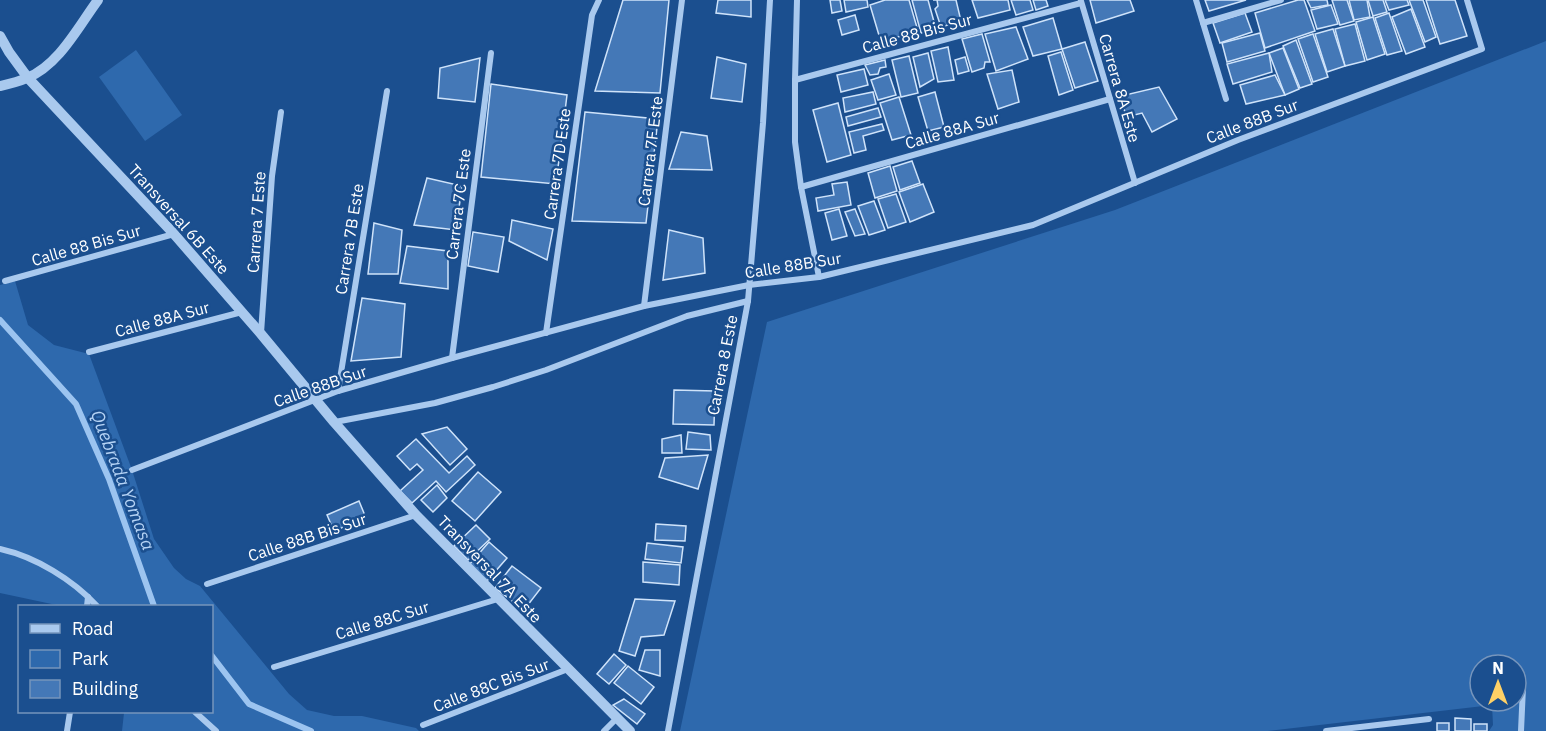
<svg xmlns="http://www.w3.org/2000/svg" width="1546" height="731" viewBox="0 0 1546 731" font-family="'IBM Plex Sans',sans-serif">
<rect width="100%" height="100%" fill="#1b4f8f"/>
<g fill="#2e69ad" fill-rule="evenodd">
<path d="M1546,41V731H1489L1493,725L1492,705L1268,731H680L767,322L1115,210ZM1480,665H1516V701H1480Z"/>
<polygon points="136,50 182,115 145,141 99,77"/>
<polygon points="15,281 28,325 54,345 89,354 132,470 154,539 174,568 186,579 200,586 289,694 307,710 334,716 362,716 416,728 419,731 122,731 124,713 118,712 212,712 212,606 61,606 0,593 0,285"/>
</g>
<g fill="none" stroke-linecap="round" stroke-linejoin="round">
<g stroke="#9cc4f0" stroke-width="6">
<polyline points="0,320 76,404 109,479 154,606"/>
<polyline points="212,656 249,704 311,731"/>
</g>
</g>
<g fill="#4478b7" stroke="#cfe3fa" stroke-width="1.5">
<polygon points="623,0 669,0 660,93 595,91"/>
<polygon points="718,0 751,0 751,17 716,13"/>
<polygon points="830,0 840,0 842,11 832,13"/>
<polygon points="844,0 867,0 868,7 846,12"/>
<polygon points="885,0 909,0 918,31 881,42 870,5"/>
<polygon points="912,0 928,0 936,29 921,33"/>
<polygon points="933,0 956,0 961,21 941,27 935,9 938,6 937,0"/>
<polygon points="972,0 1008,0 1010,10 978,18"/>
<polygon points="1011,0 1030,0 1033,10 1016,15"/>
<polygon points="1033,0 1046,0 1048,6 1036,10"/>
<polygon points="1090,0 1130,0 1134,11 1096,23"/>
<polygon points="1205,0 1246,0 1209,11"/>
<polygon points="1298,0 1304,0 1315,31 1265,48 1255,13"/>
<polygon points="1307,0 1327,0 1328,5 1311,8"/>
<polygon points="1332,0 1347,0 1354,21 1340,25"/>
<polygon points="1349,0 1367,0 1370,17 1354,20"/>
<polygon points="1368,0 1383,0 1387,12 1373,16"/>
<polygon points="1385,0 1407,0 1409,5 1389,10"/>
<polygon points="1409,0 1423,0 1436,37 1425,42"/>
<polygon points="1426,0 1455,0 1467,36 1440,44"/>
<polygon points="1331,5 1338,24 1317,29 1311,10"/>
<polygon points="1411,9 1425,47 1406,54 1392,17"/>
<polygon points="1245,13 1252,32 1220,43 1213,23"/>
<polygon points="1389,13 1402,51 1387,55 1375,18"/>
<polygon points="855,15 859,30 842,35 838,20"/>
<polygon points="1373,17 1385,54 1367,60 1356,22"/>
<polygon points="1053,18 1062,49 1033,56 1023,27"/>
<polygon points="1355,24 1365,61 1345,66 1335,29"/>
<polygon points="1016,27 1028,59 996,71 985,34"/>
<polygon points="1333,29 1345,66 1327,72 1315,34"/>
<polygon points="1260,33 1265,51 1227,62 1222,43"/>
<polygon points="982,34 990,62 985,62 984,68 972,72 962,39"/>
<polygon points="1313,34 1328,77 1313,82 1298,39"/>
<polygon points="1296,40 1312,84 1300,88 1283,46"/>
<polygon points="1085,42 1098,81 1075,88 1062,49"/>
<polygon points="948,47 954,80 938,82 931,51"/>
<polygon points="1283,48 1299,89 1285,95 1269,53"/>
<polygon points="1061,52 1073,90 1059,95 1048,56"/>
<polygon points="928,53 934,79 920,87 913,57"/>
<polygon points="1269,53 1272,72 1233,84 1227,64"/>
<polygon points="909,56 918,93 901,97 892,60"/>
<polygon points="717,57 746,64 742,102 711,98"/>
<polygon points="965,57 969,71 958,74 955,60"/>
<polygon points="480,58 475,102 438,98 440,68"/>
<polygon points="885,60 886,67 880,68 878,74 870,75 865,65"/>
<polygon points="864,69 868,85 841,92 837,75"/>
<polygon points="1012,70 1019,102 998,109 987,74"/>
<polygon points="889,74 896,95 878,100 871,80"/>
<polygon points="1275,75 1285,95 1246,104 1240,85"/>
<polygon points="491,84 567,95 556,184 481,177"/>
<polygon points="1159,87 1177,119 1152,132 1142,113 1126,117 1121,96"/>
<polygon points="873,92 876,104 845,112 843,98"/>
<polygon points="935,92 944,127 928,131 918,97"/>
<polygon points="899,97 911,135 892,140 880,103"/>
<polygon points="838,103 851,155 827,162 813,110"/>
<polygon points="878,108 881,117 848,126 846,117"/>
<polygon points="585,112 658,119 646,223 572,221"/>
<polygon points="882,124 884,130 863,136 866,150 854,153 849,132"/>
<polygon points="681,132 707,136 712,170 669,169"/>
<polygon points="912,161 920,183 900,190 893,167"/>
<polygon points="890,166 897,191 875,198 868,173"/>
<polygon points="427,178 462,186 456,230 414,225"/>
<polygon points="847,182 851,205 818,211 816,198 834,195 832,184"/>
<polygon points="923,184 934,212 910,222 899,192"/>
<polygon points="896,194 906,222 888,228 878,199"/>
<polygon points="874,201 885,230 869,235 858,206"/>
<polygon points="839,209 847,236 832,240 825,213"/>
<polygon points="855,209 865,234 855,236 845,212"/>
<polygon points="512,220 553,229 547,260 509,241"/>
<polygon points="374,223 402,230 398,274 368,274"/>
<polygon points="669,230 703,238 705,273 663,280"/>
<polygon points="473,232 504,237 498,272 468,266"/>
<polygon points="407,246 448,251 448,289 400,283"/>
<polygon points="362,298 405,304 401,357 351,361"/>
<polygon points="674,390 715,391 714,425 673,424"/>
<polygon points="447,427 467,449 450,465 422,434"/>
<polygon points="688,432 710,435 711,450 686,449"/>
<polygon points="681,435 682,453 662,453 662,439"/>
<polygon points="416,439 449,473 467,456 475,465 446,492 436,481 412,503 400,491 423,470 417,464 410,470 397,456"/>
<polygon points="708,455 698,489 659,477 665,458"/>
<polygon points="478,472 501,492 475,521 452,501"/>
<polygon points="437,485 447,498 433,512 421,500"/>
<polygon points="359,501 366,518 334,531 327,515"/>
<polygon points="656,524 686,526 685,541 655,540"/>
<polygon points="476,525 490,539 468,560 454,546"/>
<polygon points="489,542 507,558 487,581 469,565"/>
<polygon points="647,543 683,547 681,563 645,559"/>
<polygon points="643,562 680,565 679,585 643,582"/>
<polygon points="512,566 541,588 524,610 495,588"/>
<polygon points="635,599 675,601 664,635 641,637 635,656 619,651"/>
<polygon points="645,650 660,650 660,676 639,670"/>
<polygon points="614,654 626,665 609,684 597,674"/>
<polygon points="628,666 654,687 641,704 614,683"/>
<polygon points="624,699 645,714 637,724 613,705"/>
<polygon points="1455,718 1471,719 1471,731 1455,731"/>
<rect x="1437" y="723" width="12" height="8"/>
<rect x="1474" y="724" width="13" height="7"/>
</g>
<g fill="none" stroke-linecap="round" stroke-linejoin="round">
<g stroke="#a9c9ee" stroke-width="6">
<polyline points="797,0 795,80 795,142 801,187 819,277"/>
<polyline points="1196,0 1226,99"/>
<polyline points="1081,1 1135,183"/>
<polyline points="1203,23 1281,0"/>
<polyline points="795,80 1081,3"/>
<polyline points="801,187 1110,99"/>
<polyline points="5,281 174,234"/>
<polyline points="644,306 682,0"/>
<polyline points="261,333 272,176 281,112"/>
<polyline points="546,333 592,15 599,0"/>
<polyline points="89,352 242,312"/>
<polyline points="452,358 491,53"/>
<polyline points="338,391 387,91"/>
<polyline points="335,422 435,403 493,387 546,370 687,316 748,301"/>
<polyline points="132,470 338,391 452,358 644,306 749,285 819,277 1033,225 1238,140 1482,49 1467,0"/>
<path d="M0,549C36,557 73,580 97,606"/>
<polyline points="207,584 416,515"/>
<polyline points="87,606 88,597"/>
<polyline points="274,667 498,599"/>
<polyline points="195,712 216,731"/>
<polyline points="423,725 568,669"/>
<polyline points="67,731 70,712"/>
<polyline points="604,731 617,718"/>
<polyline points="668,731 748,301 763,123 770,0"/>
<polyline points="1326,731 1429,719"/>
<polyline points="1521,731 1523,687"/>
</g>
<g stroke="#a9c9ee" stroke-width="10">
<polyline points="0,36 9,52 28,78 174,234 261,334 334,422 416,515 630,731"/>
<path d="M0,86C9,84 18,82 27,78C59,65 78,27 98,0"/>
</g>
</g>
<g text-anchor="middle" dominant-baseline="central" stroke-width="5" stroke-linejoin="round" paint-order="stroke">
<g font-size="16" fill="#fff" stroke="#1b4f8f">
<text transform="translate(917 33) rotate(-15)">Calle 88 Bis Sur</text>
<text transform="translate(1120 88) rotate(74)">Carrera 8A Este</text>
<text transform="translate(1252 121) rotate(-21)">Calle 88B Sur</text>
<text transform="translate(952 130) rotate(-16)">Calle 88A Sur</text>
<text transform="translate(650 151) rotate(-83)">Carrera 7F Este</text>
<text transform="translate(557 164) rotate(-82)">Carrera 7D Este</text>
<text transform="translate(458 204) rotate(-83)">Carrera 7C Este</text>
<text transform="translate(179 219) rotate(48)">Transversal 6B Este</text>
<text transform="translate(256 222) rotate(-86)">Carrera 7 Este</text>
<text transform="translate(349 239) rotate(-81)">Carrera 7B Este</text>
<text transform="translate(86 245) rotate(-16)">Calle 88 Bis Sur</text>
<text transform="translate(793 265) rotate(-9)">Calle 88B Sur</text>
<text transform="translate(162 319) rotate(-15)">Calle 88A Sur</text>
<text transform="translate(722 365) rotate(-79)">Carrera 8 Este</text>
<text transform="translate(320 386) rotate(-19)">Calle 88B Sur</text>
<text transform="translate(307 537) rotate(-18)">Calle 88B Bis Sur</text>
<text transform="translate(490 569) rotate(46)">Transversal 7A Este</text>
<text transform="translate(382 620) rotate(-17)">Calle 88C Sur</text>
<text transform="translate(491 685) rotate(-21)">Calle 88C Bis Sur</text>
</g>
<g font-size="18" font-style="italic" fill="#b5d3f5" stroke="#1b4f8f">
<text transform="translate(123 480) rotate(69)">Quebrada Yomasa</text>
</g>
</g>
<rect x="18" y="605" width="195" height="108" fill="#1b4f8f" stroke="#7695bc" stroke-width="1.5"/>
<rect x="30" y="624" width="30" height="9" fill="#a9c9ee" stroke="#7695bc" stroke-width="1.5"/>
<text x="72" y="635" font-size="18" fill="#ffffff">Road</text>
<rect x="30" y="650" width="30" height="18" fill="#2e69ad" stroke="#7695bc" stroke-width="1.5"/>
<text x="72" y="665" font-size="18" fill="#ffffff">Park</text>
<rect x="30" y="680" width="30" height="18" fill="#4478b7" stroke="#7695bc" stroke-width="1.5"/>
<text x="72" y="695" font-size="18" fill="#ffffff">Building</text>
<g transform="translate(1498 683)"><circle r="28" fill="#1b4f8f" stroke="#7695bc" stroke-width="1.5"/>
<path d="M0-4.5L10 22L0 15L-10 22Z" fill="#ffd166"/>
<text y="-9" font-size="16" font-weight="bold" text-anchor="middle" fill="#ffffff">N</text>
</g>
</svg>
